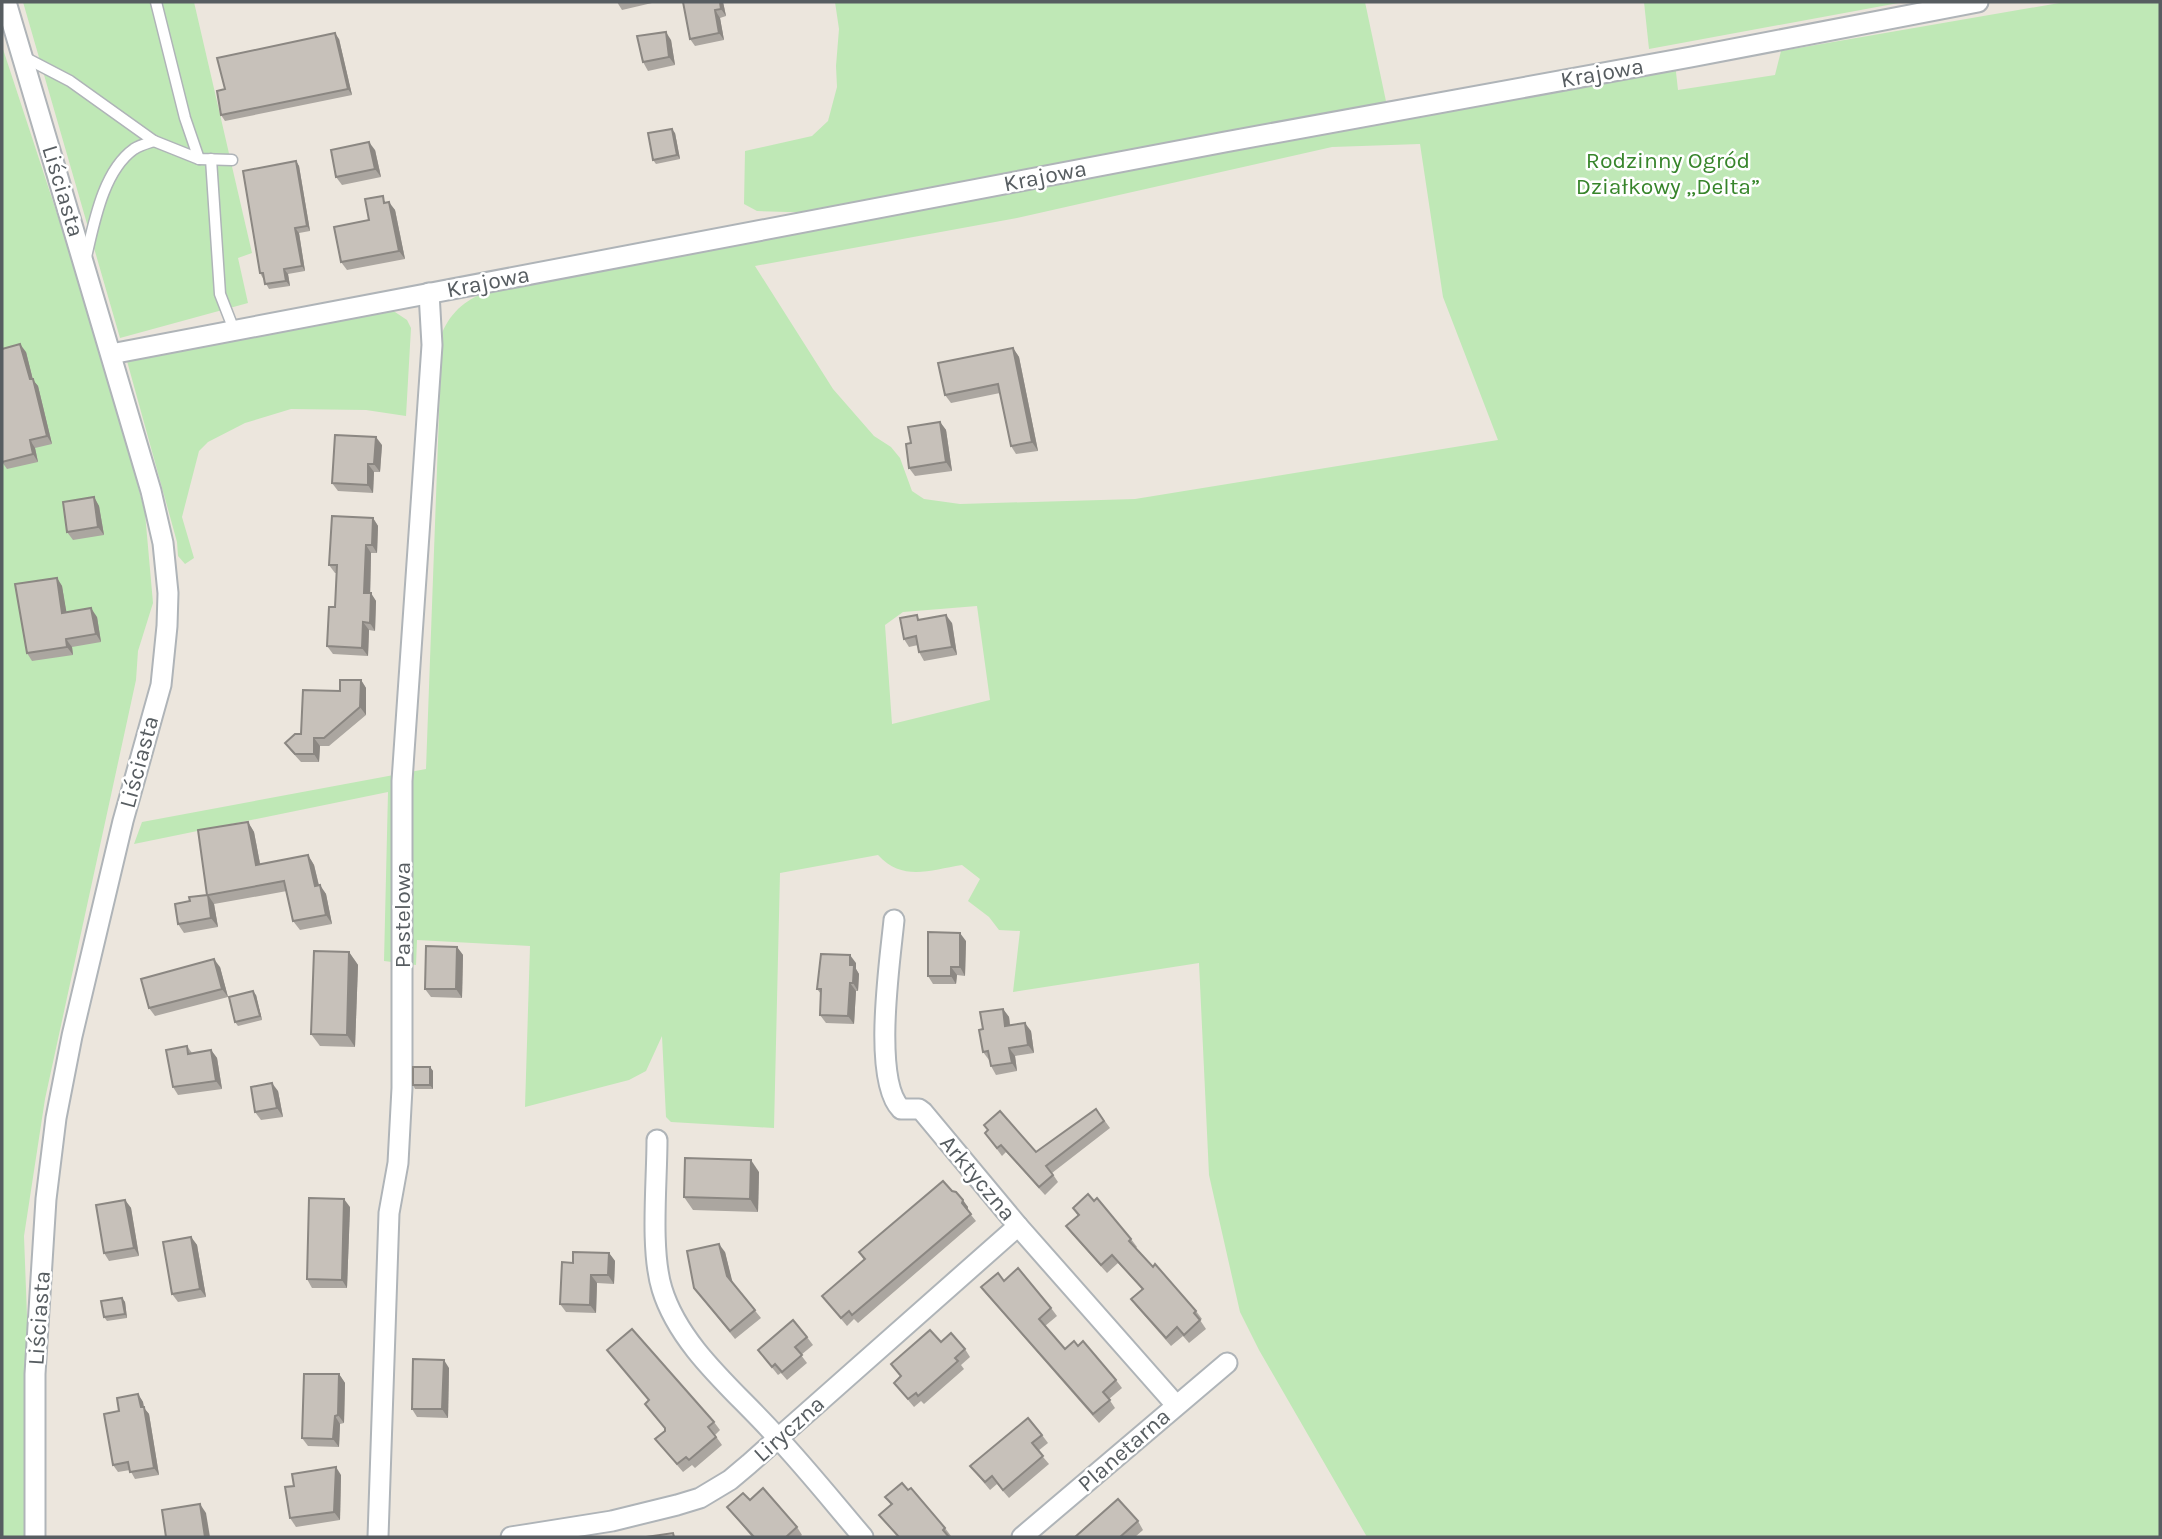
<svg xmlns="http://www.w3.org/2000/svg" width="2162" height="1539" viewBox="0 0 2162 1539" font-family="Karla,sans-serif">
<rect width="100%" height="100%" fill="#ece6dd"/>
<g fill="#bfe8b6" fill-rule="evenodd">
<polygon points="23,2 194,2 252,253 238,258 248,303 120,338"/>
<polygon points="835,2 1365,2 1387,106 823,213 757,211 744,204 745,151 812,136 828,121 837,87 836,66 839,29"/>
<polygon points="1644,2 1904,2 1649,49"/>
<path d="M2065,2H2160V1537H1367L1259,1350L1240,1312L1209,1175L1199,963L1013,992L1020,931L999,930L989,917L968,901L980,879L962,865C930,870 903,882 878,855L780,873L774,1128L671,1122L666,1117L662,1036L646,1071L629,1080L525,1107L530,946L417,940L416,965L384,961L388,792L134,844L142,822L426,769L442,333C452,310 467,299 491,290L1675,63L1678,90L1775,75L1781,51ZM1420,144L1443,297L1498,440L1135,499L960,504L924,499L912,491L900,458L891,447L874,436L833,389L755,266L1017,218L1332,147ZM977,606L990,700L892,724L885,625L903,612Z"/>
<polygon points="2,46 105,360 145,513 153,603 138,651 136,680 45,1099 24,1236 28,1343 28,1537 2,1537"/>
<polygon points="392,310 407,320 411,328 406,416 366,410 291,409 245,423 208,442 199,451 182,517 194,558 185,564 178,556 177,542 127,361 301,326"/>
</g>
<g fill="none" stroke-linecap="round" stroke-linejoin="round">
<defs>
<g id="lane">
<polyline points="156,2 185,118 199,159"/>
<polyline points="22,56 70,81 154,141 199,159 232,160"/>
<polyline points="211,159 220,294 234,330"/>
<path d="M86,257C94,223 103,171 134,149C140,145 148,143 154,141"/>
</g>
<g id="street">
<polyline points="6,2 151,491 163,543 168,593 167,626 161,685 123,821 72,1036 56,1118 46,1199 35,1374 35,1537"/>
<polyline points="111,354 1225,142 1691,57 1978,2"/>
<path d="M894,920C890,961 872,1080 901,1109H919L923,1112L1018,1226L1176,1405"/>
<path d="M657,1140C657,1183 650,1250 662,1289C680,1348 737,1392 776,1436C806,1468 834,1503 863,1537"/>
<polyline points="378,1537 389,1213 398,1163 402,1088 402,781 432,345 429,293"/>
<polyline points="511,1537 612,1521 677,1505 700,1498 730,1480 749,1464 1018,1226"/>
<polyline points="1022,1537 1227,1363"/>
</g>
</defs>
<use href="#lane" stroke="#afb4b8" stroke-width="13"/>
<use href="#street" stroke="#afb4b8" stroke-width="23"/>
<use href="#lane" stroke="#fff" stroke-width="10"/>
<use href="#street" stroke="#fff" stroke-width="19"/>
</g>
<g fill="#aba6a0">
<polygon points="617,2 651,2 652,3 622,10"/>
<polygon points="723,2 726,16 720,18 724,40 695,46 690,39"/>
<polygon points="339,39 352,95 225,121 221,115 225,89"/>
<polygon points="671,40 675,65 648,71 643,62"/>
<polygon points="675,133 680,159 656,164 653,160"/>
<polygon points="375,150 381,177 342,185 336,177"/>
<polygon points="296,161 299,166 310,231 299,233 305,271 288,274 290,286 269,289 260,273"/>
<polygon points="387,202 395,210 405,259 347,270 341,262 369,220"/>
<polygon points="1013,348 1019,357 1038,451 1016,454 1011,446 1000,393 951,403 945,395"/>
<polygon points="26,352 33,380 38,386 52,444 35,448 38,462 7,469 2,462"/>
<polygon points="940,422 946,430 952,471 915,476 909,468 911,443"/>
<polygon points="382,445 380,472 374,472 373,493 338,491 332,483"/>
<polygon points="94,497 99,506 104,535 73,540 67,532"/>
<polygon points="373,518 378,526 377,553 371,553 370,593 376,601 375,631 369,630 368,656 333,654 327,646 335,607 337,573 335,573 329,565"/>
<polygon points="57,578 62,586 66,612 97,617 101,642 72,647 73,655 32,661 27,653"/>
<polygon points="920,619 952,623 957,655 924,661 919,652 918,645 909,647 904,639"/>
<polygon points="361,680 366,688 366,715 329,746 320,746 319,762 301,762 291,751 285,743 301,734 340,691"/>
<polygon points="248,822 254,832 260,864 308,855 314,865 319,885 326,894 332,924 300,930 293,921 287,891 214,904 218,927 184,933 178,924 190,901 207,895"/>
<polygon points="966,941 965,976 957,975 956,984 933,984 928,976"/>
<polygon points="457,947 463,955 462,998 431,997 425,989"/>
<polygon points="349,952 358,965 355,1047 320,1046 311,1034"/>
<polygon points="856,963 856,969 859,974 858,991 856,991 854,1024 826,1023 820,1015 821,994 817,989"/>
<polygon points="220,967 228,997 155,1016 149,1008"/>
<polygon points="256,995 262,1020 238,1026 235,1022"/>
<polygon points="1003,1009 1009,1017 1010,1025 1031,1031 1034,1053 1015,1056 1017,1071 996,1075 991,1066 990,1060 989,1060 983,1052 983,1029"/>
<polygon points="187,1046 192,1053 211,1050 217,1058 222,1089 178,1095 173,1087"/>
<polygon points="430,1067 433,1071 433,1089 415,1089 413,1085"/>
<polygon points="278,1091 283,1117 261,1120 255,1112"/>
<polygon points="1096,1109 1110,1128 1052,1173 1058,1182 1045,1195 1006,1152 1002,1156 985,1133 988,1131 984,1125 1036,1152"/>
<polygon points="759,1172 758,1212 693,1210 684,1197"/>
<polygon points="952,1191 968,1207 967,1210 976,1221 858,1323 854,1319 847,1326 822,1296 864,1260 859,1252"/>
<polygon points="125,1200 131,1208 139,1256 109,1261 104,1253"/>
<polygon points="350,1207 347,1288 312,1288 307,1279"/>
<polygon points="1073,1208 1131,1239 1137,1247 1136,1248 1196,1311 1202,1319 1200,1320 1206,1329 1189,1343 1183,1336 1171,1346 1137,1307 1131,1299 1142,1289 1118,1263 1107,1273 1072,1234 1066,1226 1078,1216"/>
<polygon points="191,1237 197,1245 206,1297 178,1302 172,1294"/>
<polygon points="725,1252 732,1282 761,1318 735,1339 694,1288"/>
<polygon points="609,1253 615,1261 614,1284 597,1283 596,1313 566,1312 560,1304 573,1263"/>
<polygon points="981,1287 1051,1308 1057,1316 1045,1326 1065,1349 1078,1346 1116,1380 1122,1388 1109,1399 1115,1408 1099,1423 987,1295"/>
<polygon points="122,1298 125,1302 127,1318 107,1321 104,1317"/>
<polygon points="807,1337 813,1345 801,1355 807,1363 787,1380 781,1373 778,1375 758,1350"/>
<polygon points="941,1342 965,1349 970,1357 961,1365 964,1369 924,1404 921,1401 914,1407 894,1383 901,1377 891,1364"/>
<polygon points="607,1350 714,1422 720,1430 715,1435 722,1445 695,1468 692,1465 683,1472 655,1439 665,1431 665,1429 645,1404 649,1400"/>
<polygon points="449,1368 448,1418 417,1417 412,1409"/>
<polygon points="339,1374 345,1383 344,1423 340,1424 339,1447 308,1446 302,1438"/>
<polygon points="138,1394 143,1402 144,1408 149,1414 159,1475 135,1479 130,1470 118,1472 113,1465 119,1411"/>
<polygon points="1042,1435 1048,1443 1038,1451 1049,1464 1009,1498 997,1484 990,1490 970,1466"/>
<polygon points="341,1475 340,1520 296,1527 290,1518 294,1486"/>
<polygon points="908,1490 945,1528 951,1536 949,1537 898,1537 879,1515 891,1505 885,1497"/>
<polygon points="750,1500 797,1527 802,1535 800,1537 752,1537 727,1507"/>
<polygon points="1138,1521 1143,1530 1135,1537 1075,1537"/>
</g>
<g fill="#8b8782">
<polygon points="720,2 723,2 726,16 721,9"/>
<polygon points="715,10 720,18 724,40 719,33"/>
<polygon points="666,32 671,40 675,65 669,57"/>
<polygon points="335,33 339,39 352,95 348,89"/>
<polygon points="672,129 675,133 680,159 677,155"/>
<polygon points="369,142 375,150 381,177 375,169"/>
<polygon points="296,161 299,166 310,231 307,226"/>
<polygon points="389,202 395,210 405,259 399,251"/>
<polygon points="295,228 299,233 305,271 302,266"/>
<polygon points="284,269 288,274 290,286 286,281"/>
<polygon points="20,344 26,352 33,380 38,386 52,444 47,436"/>
<polygon points="1013,348 1019,357 1038,451 1032,442"/>
<polygon points="940,422 946,430 952,471 946,462"/>
<polygon points="376,437 382,445 380,472 374,464"/>
<polygon points="30,440 35,448 38,462 33,454"/>
<polygon points="368,464 374,472 373,493 368,485"/>
<polygon points="94,497 99,506 104,535 98,527"/>
<polygon points="373,518 378,526 377,553 372,545"/>
<polygon points="366,545 371,553 370,601 364,593"/>
<polygon points="57,578 62,586 68,621 62,613"/>
<polygon points="371,593 376,601 375,631 370,623"/>
<polygon points="91,608 97,617 101,642 96,634"/>
<polygon points="946,615 952,623 957,655 952,647"/>
<polygon points="363,622 369,630 368,656 362,648"/>
<polygon points="66,639 72,647 73,655 67,647"/>
<polygon points="361,680 366,688 366,715 360,707"/>
<polygon points="314,738 320,746 319,762 314,754"/>
<polygon points="248,822 254,832 262,874 256,865"/>
<polygon points="308,855 314,865 321,895 315,886"/>
<polygon points="320,885 326,894 332,924 326,915"/>
<polygon points="208,895 214,904 218,927 211,918"/>
<polygon points="960,933 966,941 965,976 960,967"/>
<polygon points="457,947 463,955 462,998 456,989"/>
<polygon points="349,952 358,965 355,1047 347,1035"/>
<polygon points="850,955 856,963 856,969 859,974 858,991 853,983 850,965"/>
<polygon points="214,959 220,967 228,997 222,989"/>
<polygon points="951,967 957,975 956,984 951,976"/>
<polygon points="850,983 856,991 854,1024 848,1016"/>
<polygon points="253,991 256,995 262,1020 260,1016"/>
<polygon points="1003,1009 1009,1017 1011,1034 1005,1026"/>
<polygon points="1025,1023 1031,1031 1034,1053 1028,1045"/>
<polygon points="1009,1048 1015,1056 1017,1071 1012,1063"/>
<polygon points="211,1050 217,1058 222,1089 216,1081"/>
<polygon points="430,1067 433,1071 433,1089 430,1085"/>
<polygon points="272,1083 278,1091 283,1117 277,1108"/>
<polygon points="751,1160 759,1172 758,1212 750,1199"/>
<polygon points="344,1199 350,1207 347,1288 342,1280"/>
<polygon points="125,1200 131,1208 139,1256 134,1248"/>
<polygon points="963,1200 968,1207 967,1211 962,1203"/>
<polygon points="191,1237 197,1245 206,1297 200,1289"/>
<polygon points="719,1244 725,1252 733,1284 727,1276"/>
<polygon points="609,1253 615,1261 614,1284 608,1275"/>
<polygon points="591,1275 597,1283 596,1313 590,1305"/>
<polygon points="122,1298 125,1302 127,1318 125,1314"/>
<polygon points="444,1360 449,1368 448,1418 442,1409"/>
<polygon points="339,1374 345,1383 344,1423 338,1415"/>
<polygon points="138,1394 143,1402 144,1408 149,1414 159,1475 154,1468"/>
<polygon points="335,1416 340,1424 339,1447 333,1439"/>
<polygon points="336,1467 341,1475 340,1520 334,1512"/>
<polygon points="200,1504 206,1513 210,1537 205,1537"/>
</g>
<g fill="#c7c1ba" stroke="#8b8782" stroke-width="2">
<polygon points="683,2 720,2 721,9 715,10 719,33 690,39"/>
<polygon points="666,32 669,57 643,62 637,36"/>
<polygon points="335,33 348,89 221,115 217,91 225,89 217,58"/>
<polygon points="672,129 677,155 653,160 648,133"/>
<polygon points="369,142 375,169 336,177 331,150"/>
<polygon points="296,161 307,226 295,228 302,266 284,269 286,281 265,284 263,273 260,273 243,171"/>
<polygon points="383,196 384,203 389,202 399,251 341,262 334,227 369,220 365,199"/>
<polygon points="20,344 30,379 33,379 47,436 30,440 33,454 2,462 2,349"/>
<polygon points="1013,348 1032,442 1011,446 998,384 945,395 938,363"/>
<polygon points="940,422 946,462 909,468 906,444 911,443 908,427"/>
<polygon points="335,435 376,437 374,464 368,464 368,485 332,483"/>
<polygon points="94,497 98,527 67,532 63,502"/>
<polygon points="332,516 373,518 372,545 366,545 364,593 371,593 370,623 363,622 362,648 327,646 329,607 335,607 337,565 329,565"/>
<polygon points="57,578 62,613 91,608 96,634 66,639 67,647 27,653 15,584"/>
<polygon points="917,615 918,620 946,615 952,647 919,652 916,636 904,639 900,618"/>
<polygon points="340,680 361,680 360,707 324,738 314,738 314,754 295,754 285,743 295,734 301,734 303,690 340,691"/>
<polygon points="248,822 256,865 308,855 315,886 320,885 326,915 293,921 284,881 208,895 211,918 178,924 175,904 190,901 189,897 207,895 198,830"/>
<polygon points="928,932 960,933 960,967 951,967 951,976 928,976"/>
<polygon points="426,946 457,947 456,989 425,989"/>
<polygon points="314,951 349,952 347,1035 311,1034"/>
<polygon points="821,954 850,955 850,965 854,965 853,983 850,983 848,1016 820,1015 821,989 817,989"/>
<polygon points="214,959 222,989 149,1008 141,979"/>
<polygon points="253,991 260,1016 235,1022 229,997"/>
<polygon points="1003,1009 1005,1026 1025,1023 1028,1045 1009,1048 1012,1063 991,1066 988,1051 983,1052 979,1030 983,1029 980,1012"/>
<polygon points="187,1046 188,1054 211,1050 216,1081 173,1087 166,1050"/>
<rect x="413" y="1067" width="17" height="18"/>
<polygon points="272,1083 277,1108 255,1112 251,1087"/>
<polygon points="1096,1109 1104,1121 1046,1166 1053,1175 1039,1187 1001,1145 997,1148 985,1133 988,1130 984,1125 1000,1111 1036,1152"/>
<polygon points="685,1158 751,1160 750,1199 684,1197"/>
<polygon points="943,1181 952,1191 956,1192 963,1200 962,1203 971,1214 852,1315 849,1311 841,1318 822,1296 865,1259 859,1252"/>
<polygon points="1088,1194 1094,1201 1097,1198 1131,1239 1129,1241 1153,1267 1155,1264 1196,1311 1194,1313 1200,1320 1184,1335 1177,1327 1166,1338 1131,1299 1143,1289 1112,1255 1101,1265 1066,1226 1079,1215 1073,1208"/>
<polygon points="309,1198 344,1199 342,1280 307,1279"/>
<polygon points="125,1200 134,1248 104,1253 96,1205"/>
<polygon points="191,1237 200,1289 172,1294 163,1242"/>
<polygon points="719,1244 727,1276 755,1310 730,1331 694,1288 687,1251"/>
<polygon points="573,1252 609,1253 608,1275 591,1275 590,1305 560,1304 562,1262 573,1263"/>
<polygon points="1018,1268 1051,1308 1039,1319 1065,1349 1074,1341 1078,1346 1083,1341 1116,1380 1103,1392 1110,1400 1093,1414 981,1287 998,1273 1004,1281"/>
<polygon points="122,1298 125,1314 104,1317 101,1301"/>
<polygon points="793,1320 807,1337 795,1347 802,1355 782,1372 775,1364 772,1367 758,1350"/>
<polygon points="632,1329 714,1422 708,1427 716,1437 689,1460 686,1457 677,1464 655,1439 665,1431 665,1428 645,1404 649,1400 607,1350"/>
<polygon points="930,1330 941,1342 951,1333 965,1349 955,1358 958,1361 918,1396 916,1393 908,1399 894,1383 901,1376 891,1364"/>
<polygon points="413,1359 444,1360 442,1409 412,1409"/>
<polygon points="304,1374 339,1374 338,1415 335,1416 333,1439 302,1438"/>
<polygon points="138,1394 141,1407 144,1407 154,1468 130,1472 128,1462 113,1465 104,1414 119,1411 117,1398"/>
<polygon points="1028,1418 1042,1435 1032,1443 1043,1456 1003,1490 992,1476 985,1482 970,1466"/>
<polygon points="336,1467 334,1512 290,1518 285,1487 294,1486 292,1474"/>
<polygon points="902,1483 908,1490 911,1488 945,1528 943,1530 949,1537 899,1537 879,1515 892,1504 885,1497"/>
<polygon points="763,1488 797,1527 786,1537 754,1537 727,1507 743,1493 750,1500"/>
<polygon points="1118,1499 1138,1521 1120,1537 1075,1537"/>
<polygon points="200,1504 205,1537 166,1537 162,1510"/>
<polygon points="673,1533 674,1537 646,1537"/>
</g>
<g text-anchor="middle" dominant-baseline="central" stroke-width="5" stroke-linejoin="round" paint-order="stroke">
<g font-size="23" fill="#575d61" stroke="#fff">
<text transform="translate(1602 73) rotate(-10)">Krajowa</text>
<text transform="translate(1045 176) rotate(-11)">Krajowa</text>
<text transform="translate(63 191) rotate(73)">Liściasta</text>
<text transform="translate(488 282) rotate(-11)">Krajowa</text>
<text transform="translate(139 762) rotate(-75)">Liściasta</text>
<text transform="translate(402 915) rotate(-90)">Pastelowa</text>
<text transform="translate(978 1178) rotate(50)">Arktyczna</text>
<text transform="translate(39 1318) rotate(-86)">Liściasta</text>
<text transform="translate(789 1429) rotate(-42)">Liryczna</text>
<text transform="translate(1124 1450) rotate(-41)">Planetarna</text>
</g>
<g font-size="23" fill="#37852b" stroke="#fff">
<text x="1668" y="160">Rodzinny Ogród<tspan x="1668" dy="26">Działkowy „Delta”</tspan></text>
</g>
</g>
<rect width="2162" height="1539" fill="none" stroke="#575d61" stroke-width="7"/>
</svg>
